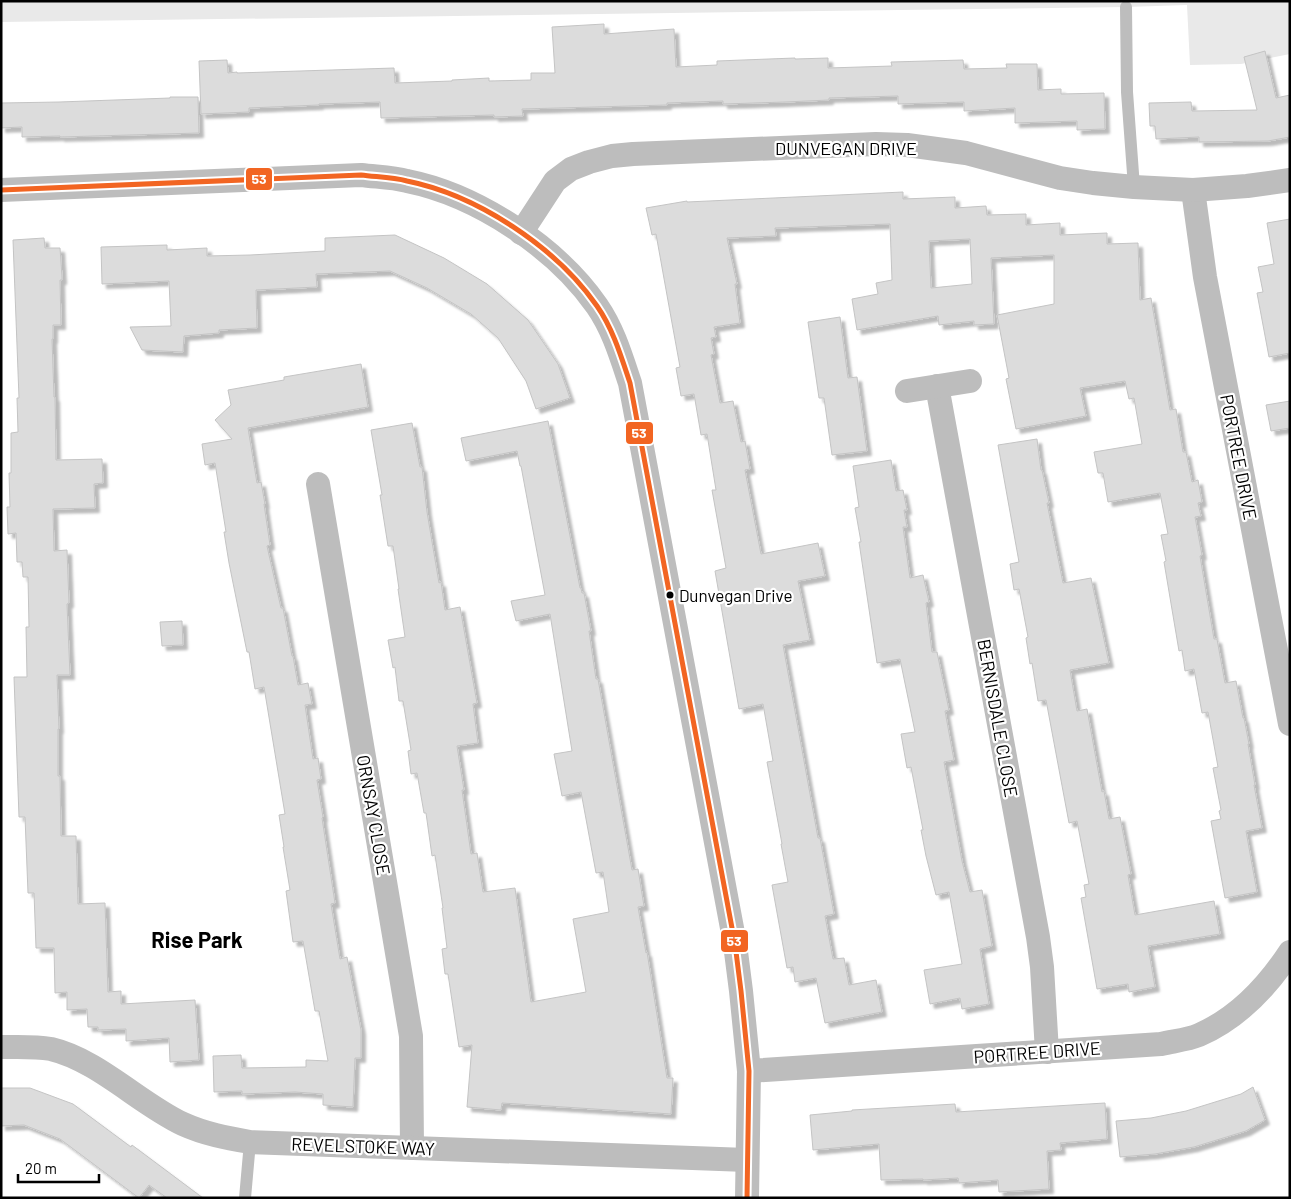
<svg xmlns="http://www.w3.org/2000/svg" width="1291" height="1199" viewBox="0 0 1291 1199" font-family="Barlow,sans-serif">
<defs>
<filter id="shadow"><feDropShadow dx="4.5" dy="4.5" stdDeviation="1" flood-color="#0004"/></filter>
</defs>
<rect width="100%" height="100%" fill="#fff"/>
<polygon fill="#e9e9e9" points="1,1 1290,1 1290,54 1241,64 1190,65 1187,5 1126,7 1,22"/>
<g fill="#dcdcdc" stroke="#c4c4c4" fill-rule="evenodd" filter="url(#shadow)">
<polygon points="604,24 604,34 674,29 676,67 717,65 717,61 795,58 795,59 828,58 828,68 892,66 891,62 963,60 964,69 1007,68 1006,64 1037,64 1038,90 1061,89 1061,94 1104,93 1105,129 1077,130 1077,121 1015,123 1015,108 964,111 964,102 898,104 898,96 829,98 829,100 785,102 723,104 723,101 667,103 667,105 522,109 523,116 494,117 494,115 381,118 380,102 319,104 319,105 249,108 249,112 201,114 199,61 227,60 228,73 237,72 237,73 394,68 395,83 452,81 452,80 489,78 489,81 531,80 531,73 555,73 552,27"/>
<polygon points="1265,51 1276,98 1290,95 1290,137 1268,141 1199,142 1199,137 1156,139 1155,126 1150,126 1149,103 1191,102 1192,111 1257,110 1244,57"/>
<polygon points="170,97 198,97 199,133 60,137 60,136 22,137 22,127 1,128 1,103 59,102 170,98"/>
<path d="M903,192V199L955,197V208L986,206L987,215L1026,214V225L1060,223V235L1107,233V244L1138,243L1140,300L1151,298L1170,410L1176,409L1183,452H1186L1192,482L1198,480L1202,502L1198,503L1201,516L1195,517L1202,555L1200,556L1214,639H1217L1225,683L1236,681L1243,718H1244L1249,744H1248L1255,785H1254L1262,828L1246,831L1257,892L1225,898L1211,821L1221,819L1219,811L1221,810L1213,768L1218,767L1208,712L1202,713L1194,669L1185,671L1182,650L1179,651L1164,562L1166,561L1161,535L1168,534L1160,493L1108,502L1103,473H1098L1094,452L1142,444L1134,398L1129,399L1125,381L1080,388L1086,416L1016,429L1006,379L1009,378L997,315L1054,304V255L991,258L994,324L974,325V321L939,325L938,316L857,330L852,299L878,294L876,283L892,280L890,224L775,228L776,236L727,238L737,284H735L740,323L714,327L716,337L711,338L714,354L711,355L720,403L733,401L741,442L745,441L750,469L745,470L761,554L818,543L825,576L798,581L810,640L783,645L818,838H820L834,914L825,916L833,959L844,958L849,985L876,980L882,1012L825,1023L816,978L795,982L793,967L787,968L772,885L788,882L781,844H782L767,762L773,761L763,704L739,709L715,571L726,568L712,490H716L707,434L701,435L694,394L681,396L676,368L680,367L672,323L656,234L652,235L646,208L687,201V202ZM970,239L972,284L931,288L929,241Z"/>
<polygon points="1290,219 1290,353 1269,357 1257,293 1263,292 1258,267 1274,264 1267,223"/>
<polygon points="395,235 444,258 487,284 528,320 558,364 570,398 536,409 526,381 498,338 471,314 427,288 390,271 316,274 317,287 256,290 257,328 219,330 219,333 184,336 183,352 142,350 130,327 171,326 169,281 102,284 101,247 167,245 167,250 207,248 207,256 250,255 325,251 325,238"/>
<polygon points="44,238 45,248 60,248 62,277 62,280 60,280 61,325 53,325 53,339 52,339 54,397 55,397 56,460 102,459 103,483 94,484 95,508 53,509 54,551 67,550 69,603 67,604 70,675 57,675 59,729 58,729 58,776 60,776 61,836 76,836 78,904 105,903 108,992 121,991 121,1004 195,1000 199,1060 170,1062 169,1038 126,1041 126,1029 98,1030 98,1027 88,1027 87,1009 67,1010 67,992 55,993 54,948 36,948 34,893 28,893 25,817 19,817 14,677 27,677 26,627 29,627 28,577 23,577 22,562 17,562 16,533 8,534 7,507 10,507 9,473 11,473 11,433 18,432 17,398 19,398 13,240"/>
<polygon points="840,317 848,378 857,377 867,451 832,455 824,398 819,398 808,322"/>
<polygon points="361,364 368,407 248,428 257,483 261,482 265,504 264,504 270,545 267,546 281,608 283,608 292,656 293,656 298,685 308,683 312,704 305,705 313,759 318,758 321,779 317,780 323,817 322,818 335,903 331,904 340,959 347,957 361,1030 361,1058 355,1058 353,1107 323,1105 323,1094 295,1092 242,1094 242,1091 214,1092 213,1056 241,1055 242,1068 306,1067 306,1060 328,1061 319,1011 315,1011 303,941 293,942 286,891 290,890 283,847 284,847 279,815 285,814 264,687 255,689 249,652 247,652 229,563 224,532 226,532 215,463 205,465 202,444 232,439 215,420 231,405 228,390 284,380 284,377"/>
<polygon points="1290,401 1290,428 1271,431 1266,405"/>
<polygon points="548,421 580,588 581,588 582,593 584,593 591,631 589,631 596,679 598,679 632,870 638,869 644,906 638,907 646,953 647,952 667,1078 673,1078 671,1114 502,1103 501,1110 467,1107 472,1045 459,1047 448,974 445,974 442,949 447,948 442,908 443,908 435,855 432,856 426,813 424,813 417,773 411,774 408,751 411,750 403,701 399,701 395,667 393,668 388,640 405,637 398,589 399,589 393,546 388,546 380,495 382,495 371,430 412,423 420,467 422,467 427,512 439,583 441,582 445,610 460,607 477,703 473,704 478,743 457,746 464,790 462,790 471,854 477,853 483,892 515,888 531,1002 586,992 573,919 609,912 603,872 596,873 581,792 562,796 554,754 572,751 550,614 516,621 511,601 545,595 521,466 520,466 517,451 466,461 461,438"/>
<polygon points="1037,439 1041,470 1042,470 1049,503 1047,503 1063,583 1091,578 1109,663 1070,670 1077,711 1087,709 1102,792 1104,791 1109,819 1120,817 1131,874 1128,875 1135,915 1214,901 1220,934 1148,946 1155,987 1129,992 1128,984 1097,989 1081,898 1086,897 1084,885 1089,884 1077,821 1069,823 1046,700 1038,701 1032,663 1030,664 1026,638 1028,637 1019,589 1014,590 1010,564 1019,562 998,445"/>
<polygon points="891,460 896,491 903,490 907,510 904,510 907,527 903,527 910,578 923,575 929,602 926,603 932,652 937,652 949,710 945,711 954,760 944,762 962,861 970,892 982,890 992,946 980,949 989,1004 962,1009 960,998 930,1004 924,970 962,964 949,892 936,895 926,856 921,830 923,830 911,767 907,768 901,734 915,732 900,659 877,663 859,542 861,542 855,508 859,507 853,466"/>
<polygon points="182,621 183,645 162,646 160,622"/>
<polygon points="1253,1087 1265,1120 1246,1131 1194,1147 1155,1154 1120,1157 1116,1121 1151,1118 1186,1111 1241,1094"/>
<polygon points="1,1088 30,1088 73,1104 131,1147 132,1145 203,1198 167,1198 149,1185 139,1198 60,1139 24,1125 1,1126"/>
<polygon points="1105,1103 1107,1139 1060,1143 1061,1150 1047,1151 1049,1189 999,1192 998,1180 959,1183 958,1178 923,1180 923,1179 881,1180 879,1144 813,1150 810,1115 852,1111 852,1110 955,1104 956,1112"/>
</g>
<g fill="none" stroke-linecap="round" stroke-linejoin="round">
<g stroke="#bdbdbd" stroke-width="12">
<polyline points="1126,7 1127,92 1134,187"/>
<polyline points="245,1198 250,1142"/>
</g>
<g stroke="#bdbdbd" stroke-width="24">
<path d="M1,190L361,175C376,177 392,177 407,181C477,195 556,247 597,306C613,329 621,356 630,383L735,944L741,991L749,1071L747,1198"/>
<polyline points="1193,190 1205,277 1290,724"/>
<polyline points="521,233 555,181 571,169 589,162 612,156 633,154 876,144 907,145 966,153 1060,178 1093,183 1134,187 1193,190 1247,186 1290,180"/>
<polyline points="937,386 1038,937 1042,967 1047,1052"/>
<polyline points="907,391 970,381"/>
<polyline points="318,484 411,1036 412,1148"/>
<path d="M1,1047C18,1047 34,1046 51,1049C98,1060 140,1104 183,1124C205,1134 227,1138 250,1142L747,1160"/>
<path d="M749,1071L1161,1044C1173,1041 1187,1040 1199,1035C1238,1018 1267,987 1290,952"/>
</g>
<defs>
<path id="bus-1" d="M1,190L361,175C376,177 392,177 407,181C477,195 556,247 597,306C613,329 621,356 630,383L735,944L741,991L749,1071L747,1198"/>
</defs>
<use href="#bus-1" stroke="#fff" stroke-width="9"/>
<use href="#bus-1" stroke="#f26522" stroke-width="5"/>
</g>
<circle fill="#000" stroke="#fff" stroke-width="2" cx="670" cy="595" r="4.5"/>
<g text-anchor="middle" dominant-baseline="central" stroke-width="4.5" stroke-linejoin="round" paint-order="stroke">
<g font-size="17" fill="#000" stroke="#fff" text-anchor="start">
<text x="679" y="595">Dunvegan Drive</text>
</g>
<g font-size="18" fill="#000" stroke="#fff">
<text x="846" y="148">DUNVEGAN DRIVE</text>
<text transform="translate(1239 457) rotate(79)">PORTREE DRIVE</text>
<text transform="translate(998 718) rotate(80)">BERNISDALE CLOSE</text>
<text transform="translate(374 815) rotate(80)">ORNSAY CLOSE</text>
<text transform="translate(1037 1052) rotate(-4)">PORTREE DRIVE</text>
<text transform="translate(363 1146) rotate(2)">REVELSTOKE WAY</text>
</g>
<g font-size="22" font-weight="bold" fill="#000" stroke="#fff">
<text x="197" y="939">Rise Park</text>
</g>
</g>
<g stroke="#fff" stroke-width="2">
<rect x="245" y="167" width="28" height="24" rx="5" fill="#f26522"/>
<rect x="625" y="421" width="29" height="24" rx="5" fill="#f26522"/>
<rect x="720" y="929" width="29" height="24" rx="5" fill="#f26522"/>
</g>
<g font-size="14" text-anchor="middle" font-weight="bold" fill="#fff">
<text x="259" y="184">53</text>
<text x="639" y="438">53</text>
<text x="734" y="946">53</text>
</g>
<rect width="1291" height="1199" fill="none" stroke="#000000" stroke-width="5"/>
<path d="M18 1174v8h81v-8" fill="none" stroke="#000000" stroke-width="2.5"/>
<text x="25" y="1174" font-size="15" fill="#000000" stroke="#ffffff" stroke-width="4" paint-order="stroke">20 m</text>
</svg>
